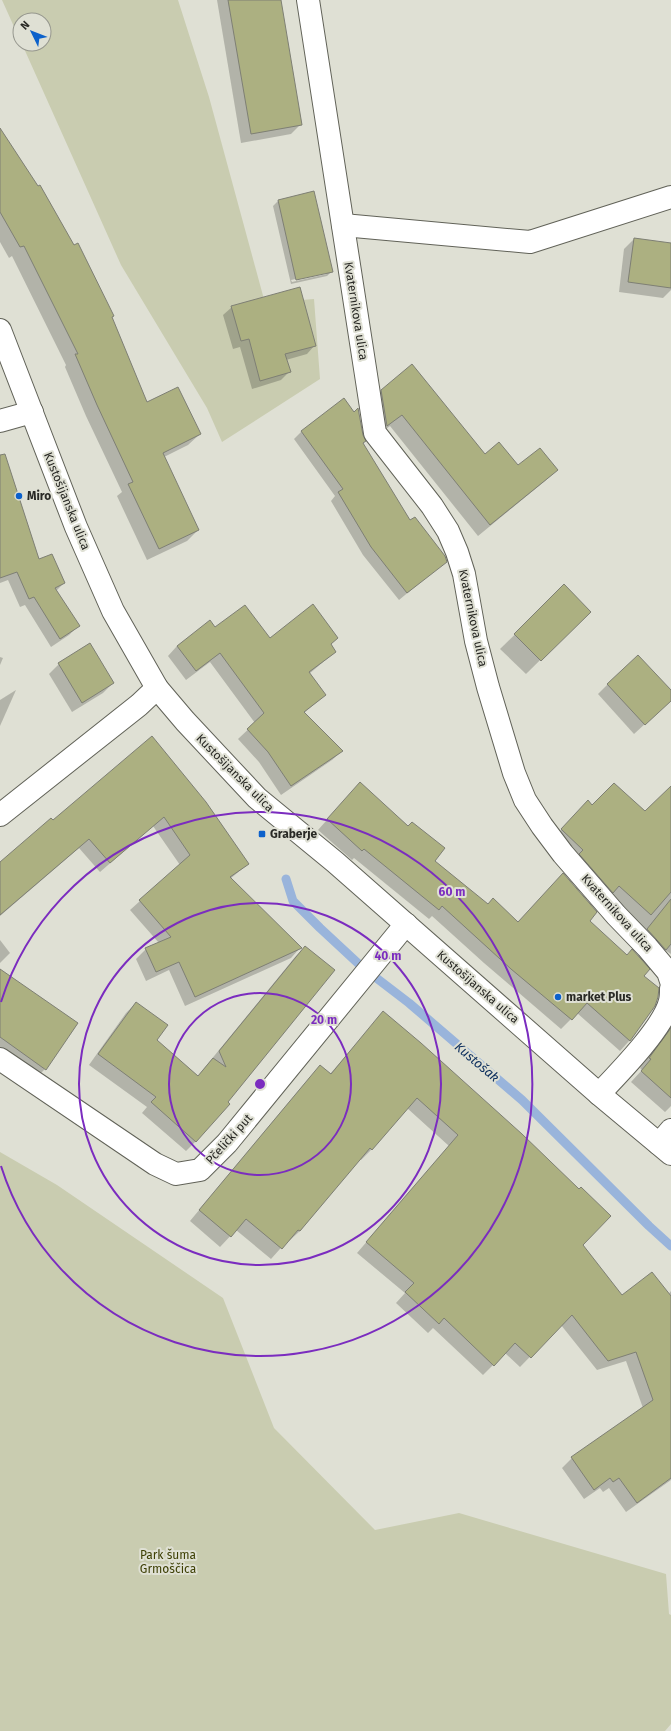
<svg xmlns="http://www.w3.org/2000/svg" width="671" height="1731" viewBox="0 0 671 1731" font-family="'Fira Sans',sans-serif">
<rect width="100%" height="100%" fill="#dfe0d4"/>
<g fill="#c9ccb0">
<polygon points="2,0 178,0 209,97 265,303 314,299 320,379 222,442 207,408 121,265 22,44 44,44 44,20 20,20 20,40"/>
<polygon points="0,1152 57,1185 223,1298 274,1428 375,1530 459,1513 666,1574 669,1614 671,1615 671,1724 665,1731 0,1731"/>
</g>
<g fill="#0003" fill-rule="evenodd">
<polygon points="217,0 280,0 301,124 291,134 241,143"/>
<polygon points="0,130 111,317 147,404 200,434 188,445 164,457 198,530 187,541 147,560 117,496 122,492 86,416 65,367 66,365 12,256 9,258 0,242"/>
<path d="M278,201L332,271L327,276L291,284L273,206ZM327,272V274L292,282L291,280Z"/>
<polygon points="634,239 671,244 671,290 663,298 619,292 624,249"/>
<polygon points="232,307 315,345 307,354 286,360 289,372 281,380 252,389 240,347 233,349 223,315"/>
<polygon points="382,390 485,455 518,467 557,470 545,481 478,536 390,426 375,437 370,402"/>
<polygon points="302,431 362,435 362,443 410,522 446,561 399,600 363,555 331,501 335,496 294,439"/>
<polygon points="0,456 38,561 64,583 56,591 78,626 69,635 51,647 25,605 20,607 8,580 0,583"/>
<polygon points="564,586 589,612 526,674 500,649"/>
<polygon points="210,622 215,628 270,640 337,638 330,645 335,652 309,674 325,695 304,713 342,751 332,760 281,795 259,762 238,739 255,723 210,662 186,680 168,656 177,646"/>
<polygon points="0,657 3,658 0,665"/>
<polygon points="59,664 113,683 103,693 72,712 49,674"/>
<polygon points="608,684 671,692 671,700 634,734 598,694"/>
<polygon points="16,690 0,726 0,700"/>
<polygon points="152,737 248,864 230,879 300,948 291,958 185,1006 169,970 146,981 136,959 146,949 159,943 130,910 180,865 153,826 100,872 79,848 0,916 0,864 53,822"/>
<polygon points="350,794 488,905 518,923 563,874 588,921 643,976 657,997 648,1016 629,1041 620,1051 577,1013 561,1029 484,963 432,916 429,919 354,858 352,860 318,830"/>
<polygon points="592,806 671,843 671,954 665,950 655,959 638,940 646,930 552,840 577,812"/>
<polygon points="0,940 10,953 0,963"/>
<polygon points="305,947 196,1141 186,1151 142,1113 147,1107 89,1065 126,1013 136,1003 155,1040 197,1077 295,957"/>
<polygon points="0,970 45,1069 36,1078 0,1060"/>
<polygon points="383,1013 581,1245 622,1296 668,1295 671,1291 671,1480 626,1512 609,1488 603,1492 600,1488 584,1499 562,1468 572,1458 643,1408 626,1361 597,1370 561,1325 520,1367 505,1353 483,1375 433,1328 428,1333 396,1303 405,1293 357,1253 449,1146 407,1108 371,1150 361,1160 360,1159 300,1231 289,1241 288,1240 271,1259 236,1230 220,1247 190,1221 310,1077 330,1074"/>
<polygon points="671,1019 671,1106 665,1112 631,1082 642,1070 640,1068 660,1042"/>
</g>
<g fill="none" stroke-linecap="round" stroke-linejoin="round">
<polyline stroke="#99b4db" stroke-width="9" points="286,879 293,901 320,928 362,967 409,1003 522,1100 649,1226 671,1246"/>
</g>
<g fill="#acb081" stroke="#7e7f74">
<polygon points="228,0 281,0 302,125 251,134"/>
<polygon points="0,128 38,186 40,185 74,245 78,243 114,316 112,317 147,402 178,387 201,434 163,453 199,530 159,549 128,484 133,482 97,405 75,354 78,354 24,246 20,247 0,212"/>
<polygon points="314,191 333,272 296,280 278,200"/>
<polygon points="634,238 671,243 671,288 628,282"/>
<polygon points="300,287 316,346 285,354 291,372 260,381 249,339 241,341 231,306"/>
<polygon points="412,364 485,454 499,442 518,465 540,448 558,470 490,525 402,415 387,426 381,390"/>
<polygon points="344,398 354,412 358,408 363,435 366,441 363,443 410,520 415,517 445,556 447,562 407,593 371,547 338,492 343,489 301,431"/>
<polygon points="5,454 39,559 52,554 65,583 55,588 80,626 60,639 34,597 29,599 17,572 0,578 0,455"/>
<polygon points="564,584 591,612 541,661 514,634"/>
<polygon points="313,604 338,638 331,644 336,652 309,672 326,695 304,712 343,751 291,786 268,752 247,729 264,713 220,653 196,671 177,646 210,620 215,627 245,605 270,638"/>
<polygon points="90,643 114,683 82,703 58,663"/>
<polygon points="638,655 671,690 671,701 645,725 607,684"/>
<polygon points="152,736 206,802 249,864 230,877 302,948 195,997 179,962 156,972 145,948 171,937 139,900 190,855 164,817 110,863 89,839 0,915 0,862 51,818 53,820"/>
<polygon points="360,782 408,826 412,822 445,848 435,861 488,904 493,898 518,922 563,873 597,912 590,921 627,955 632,949 650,969 644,976 659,988 658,997 655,1006 630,1041 587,1003 572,1020 511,969 442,906 439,910 364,849 362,851 327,819"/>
<polygon points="614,783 645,811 671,786 671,892 651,915 619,886 613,893 579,854 583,850 561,829 588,800 592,805"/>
<polygon points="671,899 671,944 666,950 647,929"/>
<polygon points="305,946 335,970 228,1102 230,1104 196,1142 151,1102 156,1097 98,1054 136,1002 168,1025 157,1040 198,1076 213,1058 226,1067 219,1051"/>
<polygon points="0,969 78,1023 46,1070 0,1037"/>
<polygon points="383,1011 421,1043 522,1134 579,1189 581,1187 611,1216 583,1245 622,1295 652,1272 671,1296 671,1478 637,1503 619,1478 613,1482 610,1478 594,1490 571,1457 653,1400 636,1352 608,1361 572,1315 531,1358 515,1343 494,1366 444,1318 439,1324 405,1292 414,1283 366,1242 458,1135 417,1098 372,1150 370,1148 300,1231 298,1230 282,1249 246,1219 231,1237 199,1210 320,1065 331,1074"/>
<polygon points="671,1028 671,1098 641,1071 651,1059 649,1058"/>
</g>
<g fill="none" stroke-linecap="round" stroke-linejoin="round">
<defs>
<g id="minor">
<polyline points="308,0 375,433 432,506 448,531 457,552 464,574 476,641 488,687 514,773 525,800 542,826 563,854 616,915 647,947 668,972 671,981"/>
<polyline points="343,225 530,242 671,197"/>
<polyline points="0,330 76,527 113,611 157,688 185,721 257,798 335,862 599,1094 671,1154"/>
<polyline points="0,421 32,412"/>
<polyline points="0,815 139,705 157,688"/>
<polyline points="0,1059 155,1164 176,1174 200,1170 227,1143 406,924"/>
<path d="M599,1094C619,1073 664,1027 670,1001C671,997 671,993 671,989"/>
<polyline points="659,1144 671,1130"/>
</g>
</defs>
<use href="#minor" stroke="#616258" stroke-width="24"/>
<use href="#minor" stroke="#fff" stroke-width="22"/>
</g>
<g fill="none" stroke="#7b2cbf" stroke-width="2">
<circle cx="260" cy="1084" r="91"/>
<circle cx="260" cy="1084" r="181"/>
<path d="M1 1002A272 272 0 1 1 1 1166"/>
</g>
<g fill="#0c61cb" stroke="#dfe0d4" stroke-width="1.5">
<circle cx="19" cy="496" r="4"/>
<rect x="258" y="830" width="8" height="8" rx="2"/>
<circle cx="558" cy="997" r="4"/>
</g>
<g text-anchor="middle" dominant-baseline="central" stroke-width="4" stroke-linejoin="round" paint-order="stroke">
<g font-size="12" fill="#292925" stroke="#dfe0d4">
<text transform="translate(356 311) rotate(81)">Kvaternikova ulica</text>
<text transform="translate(67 501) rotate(68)">Kustošijanska ulica</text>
<text transform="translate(473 618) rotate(78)">Kvaternikova ulica</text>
<text transform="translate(235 773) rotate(45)">Kustošijanska ulica</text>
<text transform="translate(617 913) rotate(48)">Kvaternikova ulica</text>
<text transform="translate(478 987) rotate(41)">Kustošijanska ulica</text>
<text transform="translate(229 1139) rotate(-48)">Pčelički put</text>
</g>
<g font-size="12" font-weight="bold" fill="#292925" stroke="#dfe0d4" text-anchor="start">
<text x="27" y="496">Miro</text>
<text x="270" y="834">Graberje</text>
<text x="566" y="997">market Plus</text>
</g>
<g font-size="12" fill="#3d3f04" stroke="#dfe0d4">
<text x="168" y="1555">Park šuma<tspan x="168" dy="14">Grmoščica</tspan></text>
</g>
<g font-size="13" font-style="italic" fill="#0c2e5d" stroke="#dfe0d4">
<text transform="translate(477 1062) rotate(40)">Kustošak</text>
</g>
</g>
<circle cx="260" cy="1084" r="6" fill="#7b2cbf" stroke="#dfe0d4" stroke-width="2"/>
<g font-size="12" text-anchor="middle" font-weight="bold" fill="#7b2cbf" stroke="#dfe0d4" stroke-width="4" stroke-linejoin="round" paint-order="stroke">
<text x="452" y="896">60 m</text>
<text x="388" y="960">40 m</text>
<text x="324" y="1024">20 m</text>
</g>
<g transform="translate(32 32) rotate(313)"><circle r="19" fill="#dfe0d4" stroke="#96978e"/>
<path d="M0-3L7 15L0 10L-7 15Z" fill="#0c61cb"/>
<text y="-6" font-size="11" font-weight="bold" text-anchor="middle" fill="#292925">N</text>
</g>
</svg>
